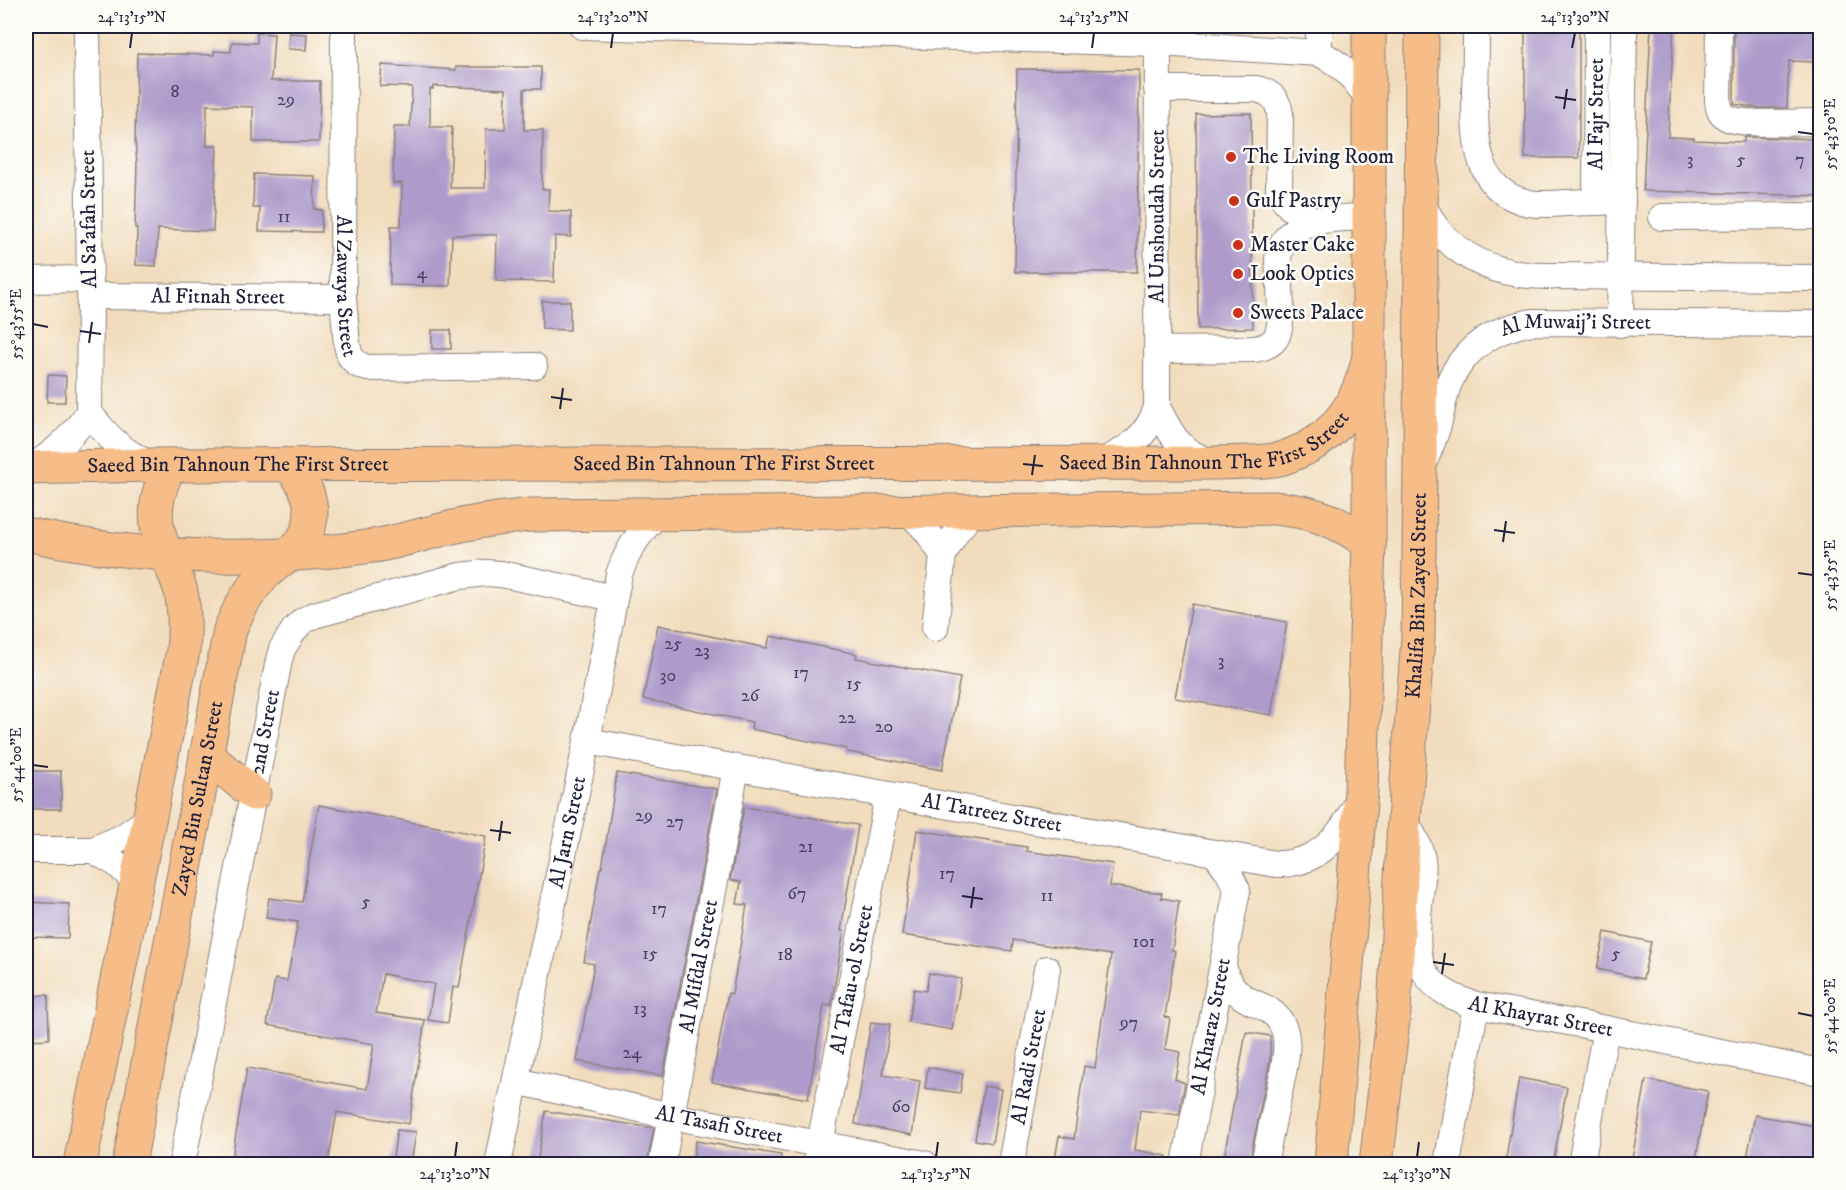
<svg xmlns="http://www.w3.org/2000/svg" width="1846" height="1190" viewBox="0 0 1846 1190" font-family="'IM FELL DW Pica',serif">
<rect width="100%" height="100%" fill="#fdfcf7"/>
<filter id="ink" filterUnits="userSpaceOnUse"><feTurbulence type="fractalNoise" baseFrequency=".0167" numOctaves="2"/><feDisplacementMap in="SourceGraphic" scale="12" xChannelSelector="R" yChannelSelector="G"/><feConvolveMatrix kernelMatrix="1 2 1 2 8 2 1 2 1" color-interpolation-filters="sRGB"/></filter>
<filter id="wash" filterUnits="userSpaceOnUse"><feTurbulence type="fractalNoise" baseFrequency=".008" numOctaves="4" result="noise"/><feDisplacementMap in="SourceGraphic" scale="24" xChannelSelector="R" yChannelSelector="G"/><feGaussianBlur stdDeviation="1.35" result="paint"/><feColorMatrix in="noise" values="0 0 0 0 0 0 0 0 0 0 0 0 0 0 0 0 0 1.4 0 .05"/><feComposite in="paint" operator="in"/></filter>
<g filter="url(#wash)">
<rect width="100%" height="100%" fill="#f1ddbd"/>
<g id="blocks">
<g fill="#ae9bcb" fill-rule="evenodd">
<rect x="1525" y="26" width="54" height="132"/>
<polygon points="1651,26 1674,26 1668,137 1694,138 1694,140 1744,142 1744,137 1821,139 1821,196 1643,191"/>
<polygon points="1734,26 1821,26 1821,54 1815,54 1815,62 1789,61 1787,108 1757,108 1734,104"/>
<polygon points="257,33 274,34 271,81 320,81 319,142 253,142 253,107 207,105 207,146 217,146 213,231 158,229 156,266 136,265 137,228 135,228 137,164 135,140 137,53 214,55 214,51 231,52 232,42 257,43"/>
<polygon points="289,33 307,34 306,50 288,49"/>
<path d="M382,65L456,70V67H541V89H524V130H543L542,189H549L548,211L571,212V237L555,236L554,282L496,281L497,235H452L450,286L390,285L391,226H401L402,183H393L394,127H410L412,87L380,86ZM433,86L506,89L505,129H486L485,188H450L452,127H430V89H433Z"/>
<polygon points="1017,69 1139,70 1137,272 1015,272"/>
<polygon points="1251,113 1253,328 1198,329 1196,114"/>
<polygon points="254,174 315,176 314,209 322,210 321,232 259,231 260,208 253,208"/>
<polygon points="542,301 570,301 570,330 542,329"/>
<rect x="432" y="330" width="19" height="19"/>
<polygon points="48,375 66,376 65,402 47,402"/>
<polygon points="1192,604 1287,622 1271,715 1175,698"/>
<polygon points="658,625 767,648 770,636 857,654 856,658 960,678 942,770 847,752 847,749 751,729 752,722 643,699"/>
<rect x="26" y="771" width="35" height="38"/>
<polygon points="617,773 717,789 663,1076 577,1061 594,964 584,962 600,868 602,868"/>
<polygon points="319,805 486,836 459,988 453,987 448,1023 428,1020 434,984 383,974 376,1013 425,1020 409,1124 337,1112 328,1164 231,1164 247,1068 367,1089 374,1044 267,1025 275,979 287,981 298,922 266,918 269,898 302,902"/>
<polygon points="744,807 858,825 841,931 844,931 831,1006 824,1005 808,1099 712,1082 728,993 732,994 747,905 737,904 741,882 730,880"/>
<polygon points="917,830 1027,847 1026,851 1113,864 1110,886 1162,893 1161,898 1179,901 1172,950 1175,951 1165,1017 1170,1018 1165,1049 1180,1052 1175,1079 1185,1083 1179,1115 1140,1110 1135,1150 1167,1156 1167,1164 1086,1164 1055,1159 1059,1136 1074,1139 1084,1066 1095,1068 1111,955 1013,940 1012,951 902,935"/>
<polygon points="26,902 69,904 68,938 29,937 29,919 26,919"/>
<polygon points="1605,932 1651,942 1643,979 1597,969"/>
<polygon points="929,973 961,979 952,1030 908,1022 914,989 926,991"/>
<polygon points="48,995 49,1039 26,1040 26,996"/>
<polygon points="871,1022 890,1024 883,1075 920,1081 912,1135 855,1124"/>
<polygon points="1246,1032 1270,1036 1270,1061 1249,1164 1223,1164"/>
<polygon points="928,1067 963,1074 960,1093 925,1088"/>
<polygon points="1519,1078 1567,1087 1553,1164 1505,1164"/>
<polygon points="1646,1080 1708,1091 1695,1164 1666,1164 1632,1159"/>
<polygon points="984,1086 1001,1089 992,1143 975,1140"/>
<polygon points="546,1111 654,1128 647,1164 537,1164"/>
<polygon points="1755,1115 1821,1127 1821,1164 1746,1164"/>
<polygon points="397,1130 416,1132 411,1164 392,1164"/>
<polygon points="696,1141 781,1155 780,1164 692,1164"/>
</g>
</g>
</g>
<g filter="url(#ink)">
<use href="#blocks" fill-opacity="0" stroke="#8a807c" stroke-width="1.5"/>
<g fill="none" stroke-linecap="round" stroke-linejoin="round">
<defs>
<g id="minor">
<path id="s1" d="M344,26L343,298L347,345L350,356L357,364L367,368L534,366"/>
<path d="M582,26L1158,43L1319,53C1342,64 1355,79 1369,100"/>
<path d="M1476,26C1476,47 1476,69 1475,90C1475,137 1473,191 1529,203C1541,205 1554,204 1566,203C1585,202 1603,202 1622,201"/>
<path d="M1719,26L1718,101C1719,108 1720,113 1726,117C1739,126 1802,122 1820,122"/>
<polyline points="1319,53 1319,26"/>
<path d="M1157,89H1256C1271,92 1278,99 1280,114L1279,190C1287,209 1298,215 1317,220"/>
<path d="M1421,201C1426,211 1431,221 1438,230C1466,263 1505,276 1547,276L1820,278"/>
<path id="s2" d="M1596,202L1597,26"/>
<polyline points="1662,217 1820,216"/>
<polyline points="26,280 90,279"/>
<path id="s3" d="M90,296L343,298"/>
<polyline points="1620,324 1624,26"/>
<path d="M1157,350L1254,349C1262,348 1270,346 1275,339C1285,326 1279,276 1278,259C1284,214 1336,219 1370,217"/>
<path d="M1157,407C1171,435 1180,452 1211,462"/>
<path d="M89,412C106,436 124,453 152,465"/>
<path id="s4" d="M1425,460C1430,447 1436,434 1439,421C1442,409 1444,396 1448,385C1464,347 1494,328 1533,322L1820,324"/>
<path id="s5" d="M1100,462C1127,451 1148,436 1157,407L1158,26"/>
<path d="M29,468C55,454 73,436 89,412L90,296L87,26"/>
<polyline points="908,511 927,531 943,555"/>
<polyline points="935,628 943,555 957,531 975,510"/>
<path id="s6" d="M587,741L1276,864C1318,865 1342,836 1358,800"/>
<path id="s7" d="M1404,821C1412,833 1419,844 1422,859C1424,871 1421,884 1420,896C1414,953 1412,987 1476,1005L1606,1029L1820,1072"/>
<polyline points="26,850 93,850 123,837 150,818"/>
<polyline points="93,850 117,864 137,883"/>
<path d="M1223,966C1227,981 1235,994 1250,1001C1257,1005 1264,1006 1270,1011C1279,1017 1285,1027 1286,1038C1288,1054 1283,1072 1280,1088C1274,1113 1269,1139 1264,1164"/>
<path id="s8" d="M516,1081L671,1116L925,1164"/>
<path id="s9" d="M182,1164L279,660L282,649L294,630L303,621L314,615L460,576L486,573L501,574L614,598"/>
<path id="s10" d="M498,1164L587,741L619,574C628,549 640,530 660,512"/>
<path id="s11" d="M662,1164L736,768"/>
<path id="s12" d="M816,1164L888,796"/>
<path id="s13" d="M1011,1164L1047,969"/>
<path id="s14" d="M1185,1164L1237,890L1228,871L1215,853"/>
<polyline points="1447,1164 1476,1005"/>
<polyline points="1581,1164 1606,1029"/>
</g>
<g id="major">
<path id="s15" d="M26,468L152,465L1213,463C1233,462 1254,463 1274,460C1285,459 1295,453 1305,449C1340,431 1359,398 1368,361"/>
<path d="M26,534C139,559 259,563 373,546C400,542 426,533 453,527C478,521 504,518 529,515L1274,508C1311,511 1340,521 1369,544"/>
<polyline points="206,755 254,794"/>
<path d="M80,1164L183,651C185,631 185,612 181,592C176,573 166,558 161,540C151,514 158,489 170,465"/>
<path id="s16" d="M129,1164L230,630C238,610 248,591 264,575C274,565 286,558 296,548C321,522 312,488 288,465"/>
</g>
<g id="highway">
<polyline points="1331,1164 1361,791 1369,544 1369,26"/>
<path id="s17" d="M1376,1164L1394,1012L1404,821L1418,638L1420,471L1422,26"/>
</g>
</defs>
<use href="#minor" stroke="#8a807c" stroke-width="28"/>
<use href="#major" stroke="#8a807c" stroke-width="35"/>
<use href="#highway" stroke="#8a807c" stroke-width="35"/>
<use href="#minor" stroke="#fff" stroke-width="26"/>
<use href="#major" stroke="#f7bd88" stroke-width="33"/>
<use href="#highway" stroke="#f7bd88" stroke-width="33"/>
</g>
</g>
<path fill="none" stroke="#22223b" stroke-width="2" d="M130,48L132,33M611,48L613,33M1092,48L1094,33M1572,48L1575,33M1555,97L1576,100M1564,109L1567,89M1798,132L1813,134M33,324L48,327M80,331L101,334M89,343L92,322M551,397L572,400M560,409L563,388M1023,464L1043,466M1032,475L1035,455M1494,530L1515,533M1503,542L1506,521M1798,573L1813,575M33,765L48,767M490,830L511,833M499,841L502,821M962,896L983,899M971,908L974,887M1433,962L1454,965M1442,974L1445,953M1798,1013L1813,1016M455,1157L457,1142M936,1157L938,1142M1417,1157L1419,1142"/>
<g fill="#c8321e" stroke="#fdfcf7" stroke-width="2">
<circle cx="1231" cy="157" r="6"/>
<circle cx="1234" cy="201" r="6"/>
<circle cx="1238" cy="245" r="6"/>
<circle cx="1238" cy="274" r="6"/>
<circle cx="1238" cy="313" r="6"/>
</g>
<g text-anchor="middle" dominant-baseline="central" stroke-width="5" stroke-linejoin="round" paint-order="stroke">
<g font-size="18" fill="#45405f">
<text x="175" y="92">8</text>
<text x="286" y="100">29</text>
<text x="1690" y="160">3</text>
<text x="1741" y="160">5</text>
<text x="1800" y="160">7</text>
<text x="284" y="217">11</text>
<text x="422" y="273">4</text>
<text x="673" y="644">25</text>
<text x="702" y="651">23</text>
<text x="1221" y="661">3</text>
<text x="801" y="673">17</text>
<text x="668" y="676">30</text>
<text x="854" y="684">15</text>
<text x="750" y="696">26</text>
<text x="847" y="718">22</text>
<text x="884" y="727">20</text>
<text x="644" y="816">29</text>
<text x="675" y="822">27</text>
<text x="806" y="847">21</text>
<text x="947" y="874">17</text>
<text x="797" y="894">67</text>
<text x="1047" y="896">11</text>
<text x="366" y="902">5</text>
<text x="659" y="909">17</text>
<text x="1144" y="942">101</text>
<text x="650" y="954">15</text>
<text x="1616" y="954">5</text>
<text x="785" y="955">18</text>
<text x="640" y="1009">13</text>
<text x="1129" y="1023">97</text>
<text x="632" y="1053">24</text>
<text x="901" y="1107">60</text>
</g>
<g font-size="21" fill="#22223b" stroke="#fdfcf7">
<text stroke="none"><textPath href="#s2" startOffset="88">Al Fajr Street</textPath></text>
<text stroke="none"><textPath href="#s5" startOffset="273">Al Unshoudah Street</textPath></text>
<text transform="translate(89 219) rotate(-91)">Al Sa'afah Street</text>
<text stroke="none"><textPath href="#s1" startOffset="260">Al Zawaya Street</textPath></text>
<text stroke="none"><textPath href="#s3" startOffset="128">Al Fitnah Street</textPath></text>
<text stroke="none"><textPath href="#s4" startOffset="232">Al Muwaij'i Street</textPath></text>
<text stroke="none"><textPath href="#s15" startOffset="1184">Saeed Bin Tahnoun The First Street</textPath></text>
<text stroke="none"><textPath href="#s15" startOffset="698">Saeed Bin Tahnoun The First Street</textPath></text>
<text stroke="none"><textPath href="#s15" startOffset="212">Saeed Bin Tahnoun The First Street</textPath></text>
<text stroke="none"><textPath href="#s17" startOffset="570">Khalifa Bin Zayed Street</textPath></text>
<text stroke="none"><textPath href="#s9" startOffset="440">2nd Street</textPath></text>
<text stroke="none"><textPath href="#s16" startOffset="372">Zayed Bin Sultan Street</textPath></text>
<text stroke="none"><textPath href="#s6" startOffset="411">Al Tatreez Street</textPath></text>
<text stroke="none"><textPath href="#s10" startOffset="339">Al Jarn Street</textPath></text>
<text stroke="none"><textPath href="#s11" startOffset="201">Al Mifdal Street</textPath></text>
<text stroke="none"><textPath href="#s12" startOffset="188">Al Tafau-ol Street</textPath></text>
<text stroke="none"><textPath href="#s7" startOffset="285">Al Khayrat Street</textPath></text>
<text stroke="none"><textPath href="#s14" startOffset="140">Al Kharaz Street</textPath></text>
<text stroke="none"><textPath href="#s13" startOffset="99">Al Radi Street</textPath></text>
<text stroke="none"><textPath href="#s8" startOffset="208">Al Tasafi Street</textPath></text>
</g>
<g font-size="21" fill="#22223b" stroke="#fdfcf7" text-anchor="start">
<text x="1243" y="157">The Living Room</text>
<text x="1246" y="201">Gulf Pastry</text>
<text x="1250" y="245">Master Cake</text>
<text x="1250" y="274">Look Optics</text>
<text x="1250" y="313">Sweets Palace</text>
</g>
</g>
<rect width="1846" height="1190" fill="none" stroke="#fdfcf7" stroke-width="66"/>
<rect x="33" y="33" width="1780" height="1124" fill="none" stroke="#22223b" stroke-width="2"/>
<g font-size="15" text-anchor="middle" fill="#22223b">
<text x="132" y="22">24°13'15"N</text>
<text x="613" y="22">24°13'20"N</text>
<text x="1094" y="22">24°13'25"N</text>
<text x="1575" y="22">24°13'30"N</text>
<text transform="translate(1830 134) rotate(-90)" y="5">55°43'50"E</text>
<text transform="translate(16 324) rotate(-90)" y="5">55°43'55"E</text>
<text transform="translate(1830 575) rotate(-90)" y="5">55°43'55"E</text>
<text transform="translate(16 765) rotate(-90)" y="5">55°44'00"E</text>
<text transform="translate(1830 1016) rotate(-90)" y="5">55°44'00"E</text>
<text x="455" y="1179">24°13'20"N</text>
<text x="936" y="1179">24°13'25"N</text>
<text x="1417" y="1179">24°13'30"N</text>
</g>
</svg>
